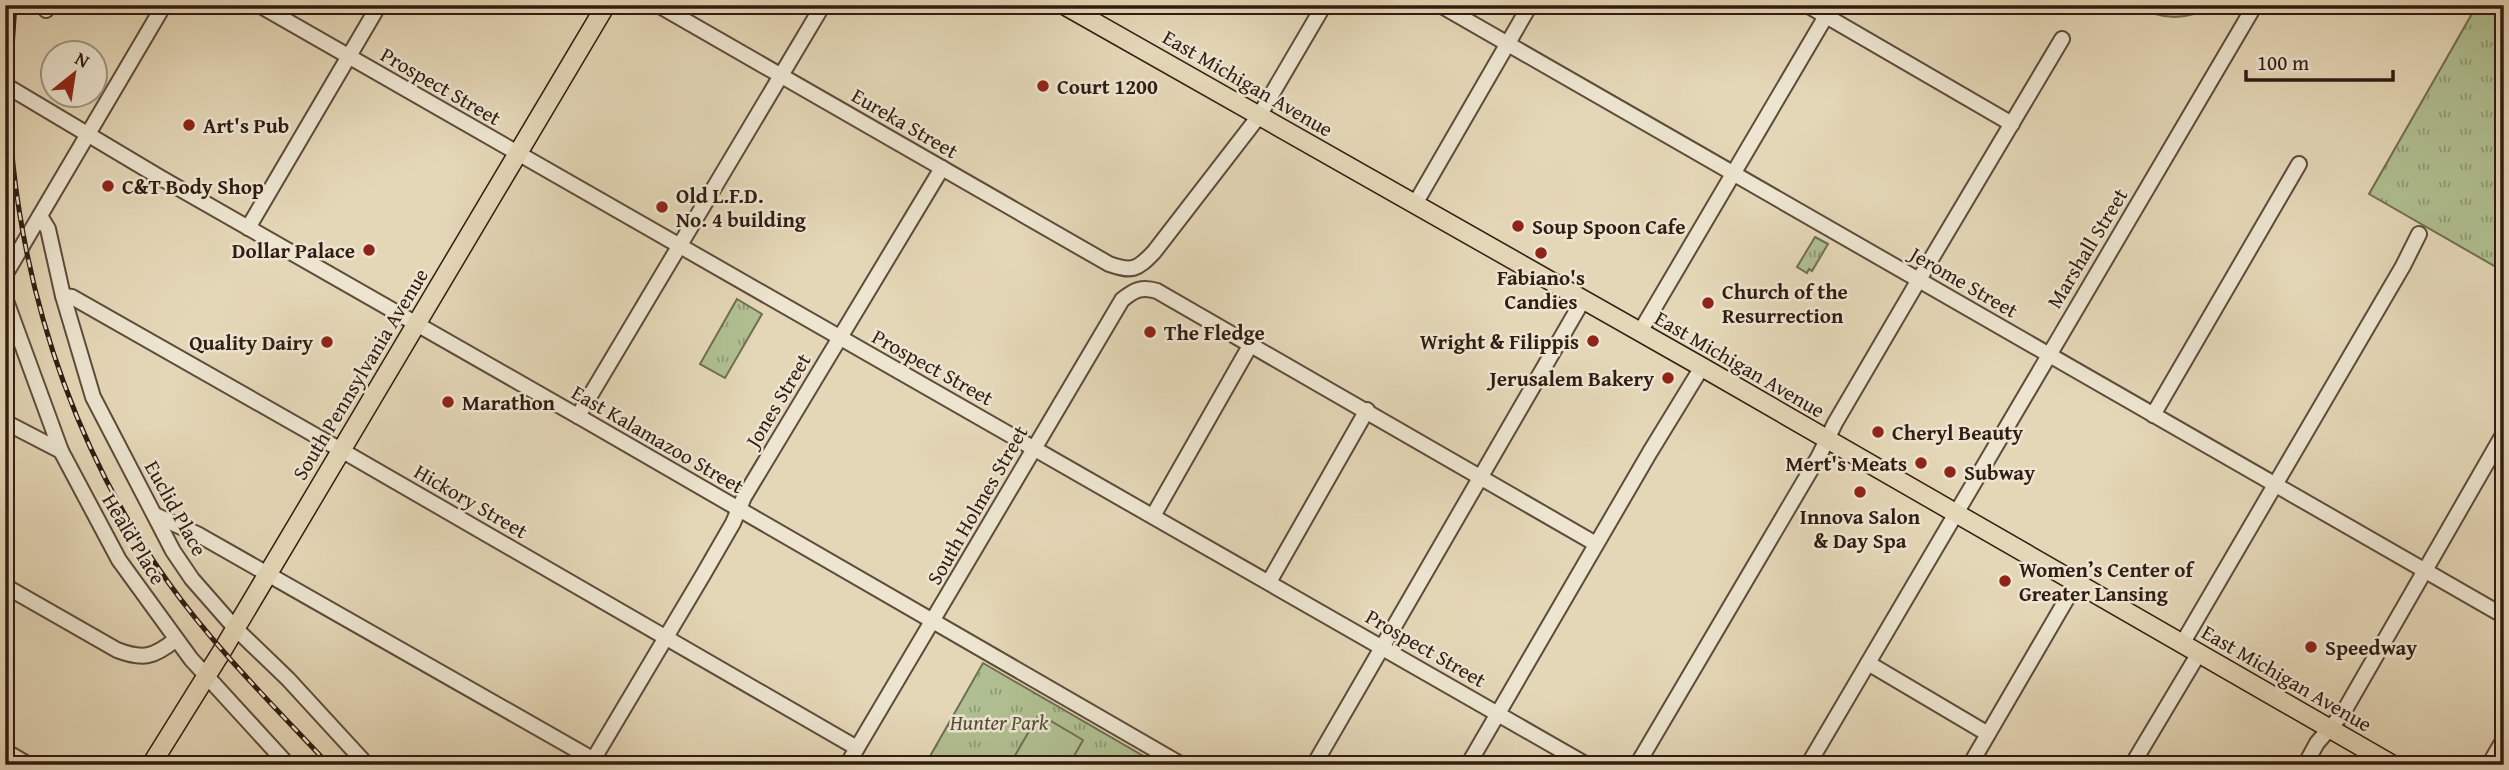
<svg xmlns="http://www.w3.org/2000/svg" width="2509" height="770" viewBox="0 0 2509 770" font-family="'Gentium Book Plus',serif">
<defs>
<pattern id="grass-tufts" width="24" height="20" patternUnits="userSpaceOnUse" patternTransform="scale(1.75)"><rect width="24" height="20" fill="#b0bf91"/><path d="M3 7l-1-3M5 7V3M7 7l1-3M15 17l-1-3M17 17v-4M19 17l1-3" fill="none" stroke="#909a75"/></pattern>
</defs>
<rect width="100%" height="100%" fill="#e4d7b7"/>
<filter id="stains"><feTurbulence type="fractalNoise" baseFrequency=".00286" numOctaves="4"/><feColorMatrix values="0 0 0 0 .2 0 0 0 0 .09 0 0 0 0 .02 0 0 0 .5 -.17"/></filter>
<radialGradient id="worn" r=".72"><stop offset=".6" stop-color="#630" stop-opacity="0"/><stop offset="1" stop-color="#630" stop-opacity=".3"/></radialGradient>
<g fill="url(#grass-tufts)" stroke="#706e52" stroke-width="2">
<polygon points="2477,5 2504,5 2503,271 2369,194"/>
<polygon points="1815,237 1828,244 1812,271 1809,269 1807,273 1797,267"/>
<polygon points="737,299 762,314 725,378 700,364"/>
<polygon points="983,663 1159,765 925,765"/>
</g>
<g fill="#b0bf91" stroke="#706e52" stroke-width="2">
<path d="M2137,5H2212C2189,21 2160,21 2137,5Z"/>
<polygon points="1039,714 1083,740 1069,765 1022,765 1013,759"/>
</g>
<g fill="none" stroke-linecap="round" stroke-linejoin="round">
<defs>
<g id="minor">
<polyline points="259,5 1587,765"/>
<path d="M658,5L1109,264C1132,272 1137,270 1154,252L1259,116L1324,5"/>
<polyline points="1440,5 2504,616"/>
<polyline points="1807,5 2012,124"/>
<polyline points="46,10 49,5"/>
<polyline points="5,85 161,178 590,423 1182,765"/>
<polyline points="1415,204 1530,5"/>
<polyline points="40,216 48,229 63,296 93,397 173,551 192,579 235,628 288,679 367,765"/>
<polyline points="248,228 379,5"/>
<polyline points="5,275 164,5"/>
<polyline points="63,296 72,297 341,450 857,748"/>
<polyline points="5,298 61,451 119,560 191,659 288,765"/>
<polyline points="1640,332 1826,16"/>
<polyline points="2153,415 2299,164"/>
<polyline points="578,416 823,5"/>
<polyline points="5,422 61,451"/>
<polyline points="157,516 199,535 603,765"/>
<polyline points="1153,516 1251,344"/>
<polyline points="1269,582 1367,410"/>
<path d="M5,586L117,650C143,660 154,657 175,640"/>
<polyline points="2182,644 2403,266 2419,234"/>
<polyline points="1868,663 1988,734"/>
<polyline points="5,751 29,765"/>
<polyline points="590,765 703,575 733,523 744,497 942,168"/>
<path d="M847,765L1122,300C1134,290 1142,286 1157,291L1596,544"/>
<polyline points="1314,765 1583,300"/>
<polyline points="1468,765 1650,452 1702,367"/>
<polyline points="1637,765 1819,456 1835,423 1924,271 2062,39"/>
<polyline points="1808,765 2255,5"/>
<polyline points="1970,765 2076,583"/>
<polyline points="2132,765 2199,653"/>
<polyline points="2305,765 2317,743 2343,713 2504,433"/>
<polyline points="2489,765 2504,739"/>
</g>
<g id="major">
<polyline points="1064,5 1702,367 2393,765"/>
<polyline points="151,765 222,651 606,5"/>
</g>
</defs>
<use href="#minor" stroke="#5d4b3b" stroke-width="18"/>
<use href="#major" stroke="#301c12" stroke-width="21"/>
<use href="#minor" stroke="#ede5d0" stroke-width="14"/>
<use href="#major" stroke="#e4d7b7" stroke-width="18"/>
<defs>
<path id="rail" d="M15,5C11,58 8,111 13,164C29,313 81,460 168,582C215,648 273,705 329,765"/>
</defs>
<use href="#rail" stroke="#301c12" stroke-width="5"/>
<use href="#rail" stroke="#ede5d0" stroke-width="2.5" stroke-dasharray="8" stroke-linecap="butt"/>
</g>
<g fill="#8f2418" stroke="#ede5d0" stroke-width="2.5">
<circle cx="1043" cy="86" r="7"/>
<circle cx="189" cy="125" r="7"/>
<circle cx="108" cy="186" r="7"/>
<circle cx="662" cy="207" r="7"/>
<circle cx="1518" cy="226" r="7"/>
<circle cx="369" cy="250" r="7"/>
<circle cx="1541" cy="253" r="7"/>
<circle cx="1708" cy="303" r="7"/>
<circle cx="1150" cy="332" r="7"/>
<circle cx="1593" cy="341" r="7"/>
<circle cx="327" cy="342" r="7"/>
<circle cx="1668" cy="378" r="7"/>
<circle cx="448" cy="402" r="7"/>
<circle cx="1878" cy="432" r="7"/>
<circle cx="1921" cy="463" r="7"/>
<circle cx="1950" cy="472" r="7"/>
<circle cx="1860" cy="492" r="7"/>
<circle cx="2005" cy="581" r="7"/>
<circle cx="2311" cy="647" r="7"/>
</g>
<g text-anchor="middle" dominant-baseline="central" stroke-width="5" stroke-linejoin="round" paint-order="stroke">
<g font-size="21" fill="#301c12" stroke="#ede5d0">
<text transform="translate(1248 83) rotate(30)">East Michigan Avenue</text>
<text transform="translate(441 86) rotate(30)">Prospect Street</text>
<text transform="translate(905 123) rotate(30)">Eureka Street</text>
<text transform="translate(2087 248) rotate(-59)">Marshall Street</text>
<text transform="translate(1964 282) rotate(30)">Jerome Street</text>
<text transform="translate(1740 364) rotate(30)">East Michigan Avenue</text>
<text transform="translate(933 367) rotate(29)">Prospect Street</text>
<text transform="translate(360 374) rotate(-59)">South Pennsylvania Avenue</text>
<text transform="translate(778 400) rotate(-59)">Jones Street</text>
<text transform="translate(658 439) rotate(30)">East Kalamazoo Street</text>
<text transform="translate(471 501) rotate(30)">Hickory Street</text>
<text transform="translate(977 505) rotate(-60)">South Holmes Street</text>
<text transform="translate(176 508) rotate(61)">Euclid Place</text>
<text transform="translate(134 539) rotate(59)">Heald Place</text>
<text transform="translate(1426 648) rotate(30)">Prospect Street</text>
<text transform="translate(2287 678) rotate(30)">East Michigan Avenue</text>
</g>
<g font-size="21" font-weight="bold" fill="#301c12" stroke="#ede5d0" text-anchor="start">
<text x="1057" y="86">Court 1200</text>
<text x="203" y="125">Art's Pub</text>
<text x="122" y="186">C&amp;T Body Shop</text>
<text x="676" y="195">Old L.F.D.<tspan x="676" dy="24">No. 4 building</tspan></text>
<text x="1532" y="226">Soup Spoon Cafe</text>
<text x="355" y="250" text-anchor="end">Dollar Palace</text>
<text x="1541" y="277" text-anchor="middle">Fabiano's<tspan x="1541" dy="24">Candies</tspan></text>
<text x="1722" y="291">Church of the<tspan x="1722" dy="24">Resurrection</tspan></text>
<text x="1164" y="332">The Fledge</text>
<text x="1579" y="341" text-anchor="end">Wright &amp; Filippis</text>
<text x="313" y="342" text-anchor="end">Quality Dairy</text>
<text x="1654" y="378" text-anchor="end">Jerusalem Bakery</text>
<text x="462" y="402">Marathon</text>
<text x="1892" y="432">Cheryl Beauty</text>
<text x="1907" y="463" text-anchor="end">Mert's Meats</text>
<text x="1964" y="472">Subway</text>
<text x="1860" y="516" text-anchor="middle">Innova Salon<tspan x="1860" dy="24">&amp; Day Spa</tspan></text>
<text x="2019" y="569">Women’s Center of<tspan x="2019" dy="24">Greater Lansing</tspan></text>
<text x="2325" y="647">Speedway</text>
</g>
<g font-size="21" font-style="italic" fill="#564d38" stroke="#ede5d0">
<text x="999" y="722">Hunter Park</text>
</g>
</g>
<rect width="2509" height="770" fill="none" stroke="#e4d7b7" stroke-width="28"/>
<rect x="7" y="7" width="2495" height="756" fill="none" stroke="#301c12" stroke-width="3.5"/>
<rect x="14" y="14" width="2481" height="742" fill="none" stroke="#301c12" stroke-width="2"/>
<g transform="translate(74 74) rotate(30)"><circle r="33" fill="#ede5d0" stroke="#a19584" stroke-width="2"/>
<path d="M0-5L12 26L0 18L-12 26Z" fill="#8f2418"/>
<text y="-10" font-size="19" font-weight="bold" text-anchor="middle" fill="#301c12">N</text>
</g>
<path d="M2246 70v10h147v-10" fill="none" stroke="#301c12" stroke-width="3.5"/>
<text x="2257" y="70" font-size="21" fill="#301c12" stroke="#ede5d0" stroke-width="5" paint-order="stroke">100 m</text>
<rect width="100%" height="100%" filter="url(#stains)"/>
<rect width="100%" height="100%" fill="url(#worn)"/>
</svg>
